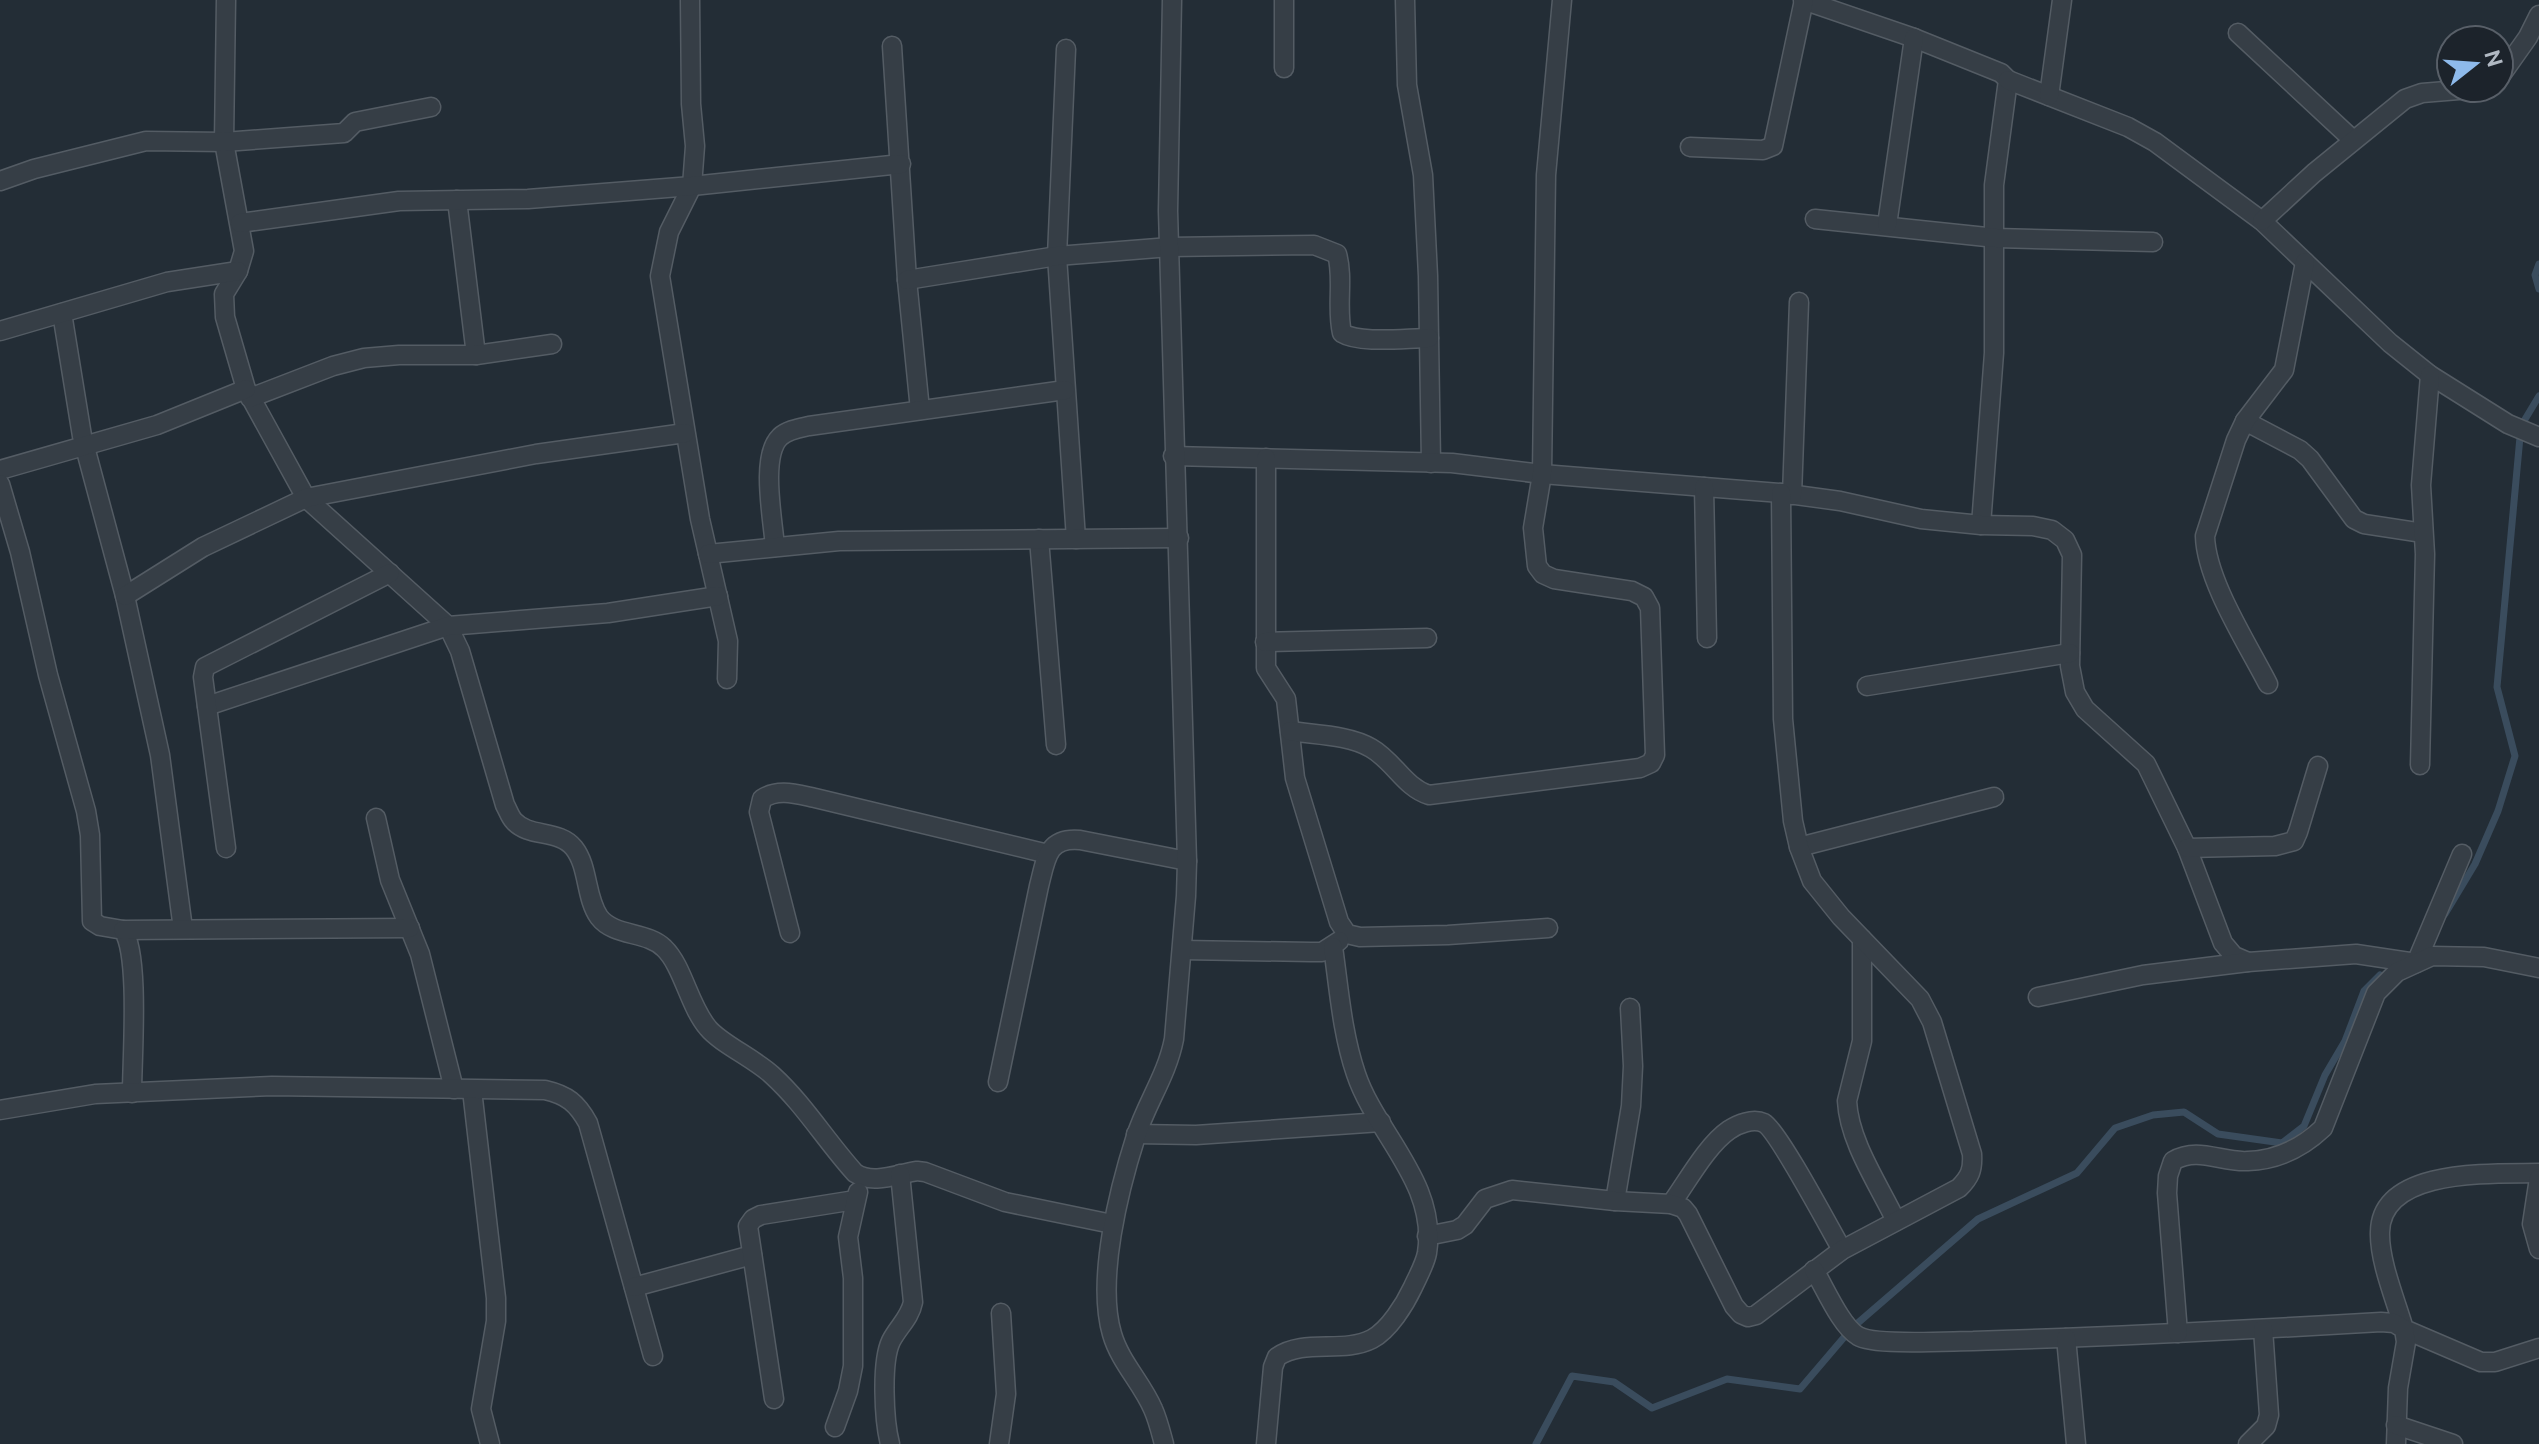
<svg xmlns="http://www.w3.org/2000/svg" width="2539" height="1444" viewBox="0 0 2539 1444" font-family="Ubuntu,sans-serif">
<rect width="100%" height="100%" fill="#232d36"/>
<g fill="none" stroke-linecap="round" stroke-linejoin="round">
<g stroke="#3a4c5d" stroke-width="7">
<polyline points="2539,264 2535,275 2539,289"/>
<polyline points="2445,914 2475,864 2498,811 2515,756 2497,687 2521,426 2539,396"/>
<polyline points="1536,1444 1572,1376 1614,1382 1652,1408 1727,1379 1800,1389 1852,1328 1978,1219 2077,1173 2115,1128 2153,1115 2184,1112 2218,1134 2282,1143 2304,1126 2325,1075 2345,1041 2364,991 2380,975"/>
</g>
<defs>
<g id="minor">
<path d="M226,0L224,142L244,251L238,271L224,294L225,317L246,389L306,498L448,626L460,651L505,805C508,810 510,817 514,821C529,838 559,829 574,848C589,867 585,897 599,917C614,937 647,931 664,948C683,966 689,1006 708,1028C720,1043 755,1059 772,1075C804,1104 826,1141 855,1173C873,1185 897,1174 917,1171L925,1172L1005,1202L1112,1224"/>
<polyline points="690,0 691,104 695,146 692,186 669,232 660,276 700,519 728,641 727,679"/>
<polyline points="1405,0 1407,85 1423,175 1428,276 1431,463"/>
<polyline points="1803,0 1914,38 2001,73 2008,80 1994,185 1994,353 1981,525"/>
<polyline points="2238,33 2353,140"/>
<polyline points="892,46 907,280 920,410"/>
<polyline points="1066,49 1057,256 1076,539"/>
<polyline points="1284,68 1284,0"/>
<polyline points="2499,78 2528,37 2539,15"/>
<polyline points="2008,80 2128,127 2155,142 2262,221 2390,343 2430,375 2508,424 2539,437"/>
<polyline points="2049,96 2062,0"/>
<polyline points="1690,147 1763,150 1773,146 1804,0"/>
<polyline points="0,181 34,169 146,141 224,142 344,133 355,122 431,107"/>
<polyline points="457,200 476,355"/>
<polyline points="1815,219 1996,238 2153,242"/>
<polyline points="2262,221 2314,173 2405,99 2422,93 2483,88"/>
<polyline points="240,223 399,201 528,199 692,186 901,164"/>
<polyline points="1887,225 1914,38"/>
<path d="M907,280L1057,256L1170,247L1314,245L1337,254C1344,279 1336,307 1342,333C1360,344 1406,338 1429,338"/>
<polyline points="62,313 82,436 125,596 160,755 183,929"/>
<polyline points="0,331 167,282 238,271"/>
<polyline points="250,398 333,366 364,358 399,355 476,355 552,344"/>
<polyline points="2245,421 2300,450 2310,459 2354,519 2364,524 2423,533"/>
<polyline points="1173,456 1452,463 1542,474 1781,493 1840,501 1921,519 1981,525 2033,526 2052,530 2065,540 2072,555 2070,666 2075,692 2085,709 2146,764 2187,848 2223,943 2234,956 2248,962"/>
<polyline points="1266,458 1266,668 1286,699 1295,778 1339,922 1347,934 1360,937 1448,935 1548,928"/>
<polyline points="0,470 157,425 246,389"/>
<path d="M0,484L20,552L48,675L86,811L90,835L92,921L100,926L123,930C140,955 132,1058 132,1093"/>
<polyline points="1704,487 1707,638"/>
<polyline points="1792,495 1799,302"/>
<polyline points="1039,539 1056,745"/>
<path d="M775,547C773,520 760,456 780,437C787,430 800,428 809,426L1065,390"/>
<polyline points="708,554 839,541 1179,538"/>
<polyline points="125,596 203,547 306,498 536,454 685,433"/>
<polyline points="1265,642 1427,638"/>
<path d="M2268,684C2247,643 2206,580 2205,536L2236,440L2245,421L2284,370L2305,262"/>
<polyline points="1867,686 2070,653"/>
<polyline points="207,706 448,626 608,613 718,596"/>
<path d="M1290,731C1316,735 1349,735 1371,748C1394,761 1404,787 1429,795L1640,768L1651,763L1655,755L1650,608L1644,597L1632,591L1554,579L1543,574L1537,566L1533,528L1542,474L1546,175L1562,0"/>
<polyline points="2420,765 2425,554 2421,485 2430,375"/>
<polyline points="376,818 390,880 420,954 454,1089"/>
<polyline points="1799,847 1994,797"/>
<polyline points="226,848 203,677 205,667 390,573"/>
<polyline points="2187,848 2275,846 2294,841 2298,832 2318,766"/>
<polyline points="123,930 410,928"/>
<path d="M790,933L759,812L762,799C778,788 796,794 815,798L1048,854"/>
<path d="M1862,939V1041L1847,1101C1849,1142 1879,1185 1896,1221"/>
<polyline points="1182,950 1311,952 1322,952 1339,941"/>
<polyline points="2038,997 2143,975 2248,962 2356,954 2416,963 2462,854"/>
<path d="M998,1082L1039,886C1046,859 1047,837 1080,840L1187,861"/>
<polyline points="472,1090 496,1298 496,1321 481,1409 490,1444"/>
<path d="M0,1110L95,1094L272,1086L545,1090C567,1095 577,1103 588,1123L653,1356"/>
<polyline points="1136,1134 1196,1135 1381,1122"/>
<path d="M2539,1173C2494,1174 2381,1167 2380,1232C2379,1261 2396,1301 2404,1329L2481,1362H2495L2539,1348"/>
<polyline points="2539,1178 2532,1224 2539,1249"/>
<polyline points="1615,1201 1631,1106 1633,1066 1630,1008"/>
<path d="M1671,1204C1687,1182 1707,1145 1729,1130C1738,1124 1753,1118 1764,1123C1778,1131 1830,1229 1842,1250"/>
<path d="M1427,1236L1457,1230L1465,1225L1485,1199L1512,1190L1615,1201L1671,1204L1683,1208L1688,1214L1734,1306L1741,1314L1748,1317L1756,1315L1842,1250L1959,1188C1970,1177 1973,1170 1972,1154L1932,1022L1920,999L1841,917L1812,881L1799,847L1793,821L1783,719L1781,493"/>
<path d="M1814,1270C1825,1288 1841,1326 1858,1336C1874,1346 1951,1341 1973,1341C2109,1337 2245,1330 2381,1322L2394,1323L2404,1329L2406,1342L2398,1388L2396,1444"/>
<polyline points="634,1287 752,1255"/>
<path d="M2178,1333L2167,1193L2168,1176L2173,1161C2198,1146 2222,1163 2248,1161C2277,1160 2303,1147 2323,1128L2376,993L2397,972L2432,956L2484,957L2539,968"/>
<polyline points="2066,1338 2076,1444"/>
<polyline points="774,1399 748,1226 753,1219 761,1215 855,1200"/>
<polyline points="2396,1425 2453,1444"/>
<polyline points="835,1427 848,1391 853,1366 853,1278 848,1237 858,1192"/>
<path d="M890,1444C884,1421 881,1362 891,1341C898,1327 910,1318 913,1302L900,1174"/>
<polyline points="999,1444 1006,1394 1001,1313"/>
<path d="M1164,1444C1161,1433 1158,1420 1153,1409C1142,1383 1120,1362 1112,1334C1096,1280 1119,1189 1136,1136C1147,1102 1167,1075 1174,1039L1186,896L1187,861L1168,211L1172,0"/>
<path d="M1266,1444L1273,1367L1277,1357C1304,1338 1343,1354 1372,1339C1389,1330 1405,1304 1413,1287C1418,1276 1425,1264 1427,1253C1438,1183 1376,1134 1356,1074C1342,1033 1339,989 1333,947"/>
<polyline points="2248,1444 2266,1426 2269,1415 2263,1329"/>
</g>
</defs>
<use href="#minor" stroke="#545c64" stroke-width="21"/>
<use href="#minor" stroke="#363e46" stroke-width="18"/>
</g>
<g transform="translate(2475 64) rotate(73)"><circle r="38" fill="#1c232b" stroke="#585f68" stroke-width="2"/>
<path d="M0-6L14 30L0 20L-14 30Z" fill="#8ebaeb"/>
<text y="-12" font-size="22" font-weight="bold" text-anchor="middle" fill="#b1b9c3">N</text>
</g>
</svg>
